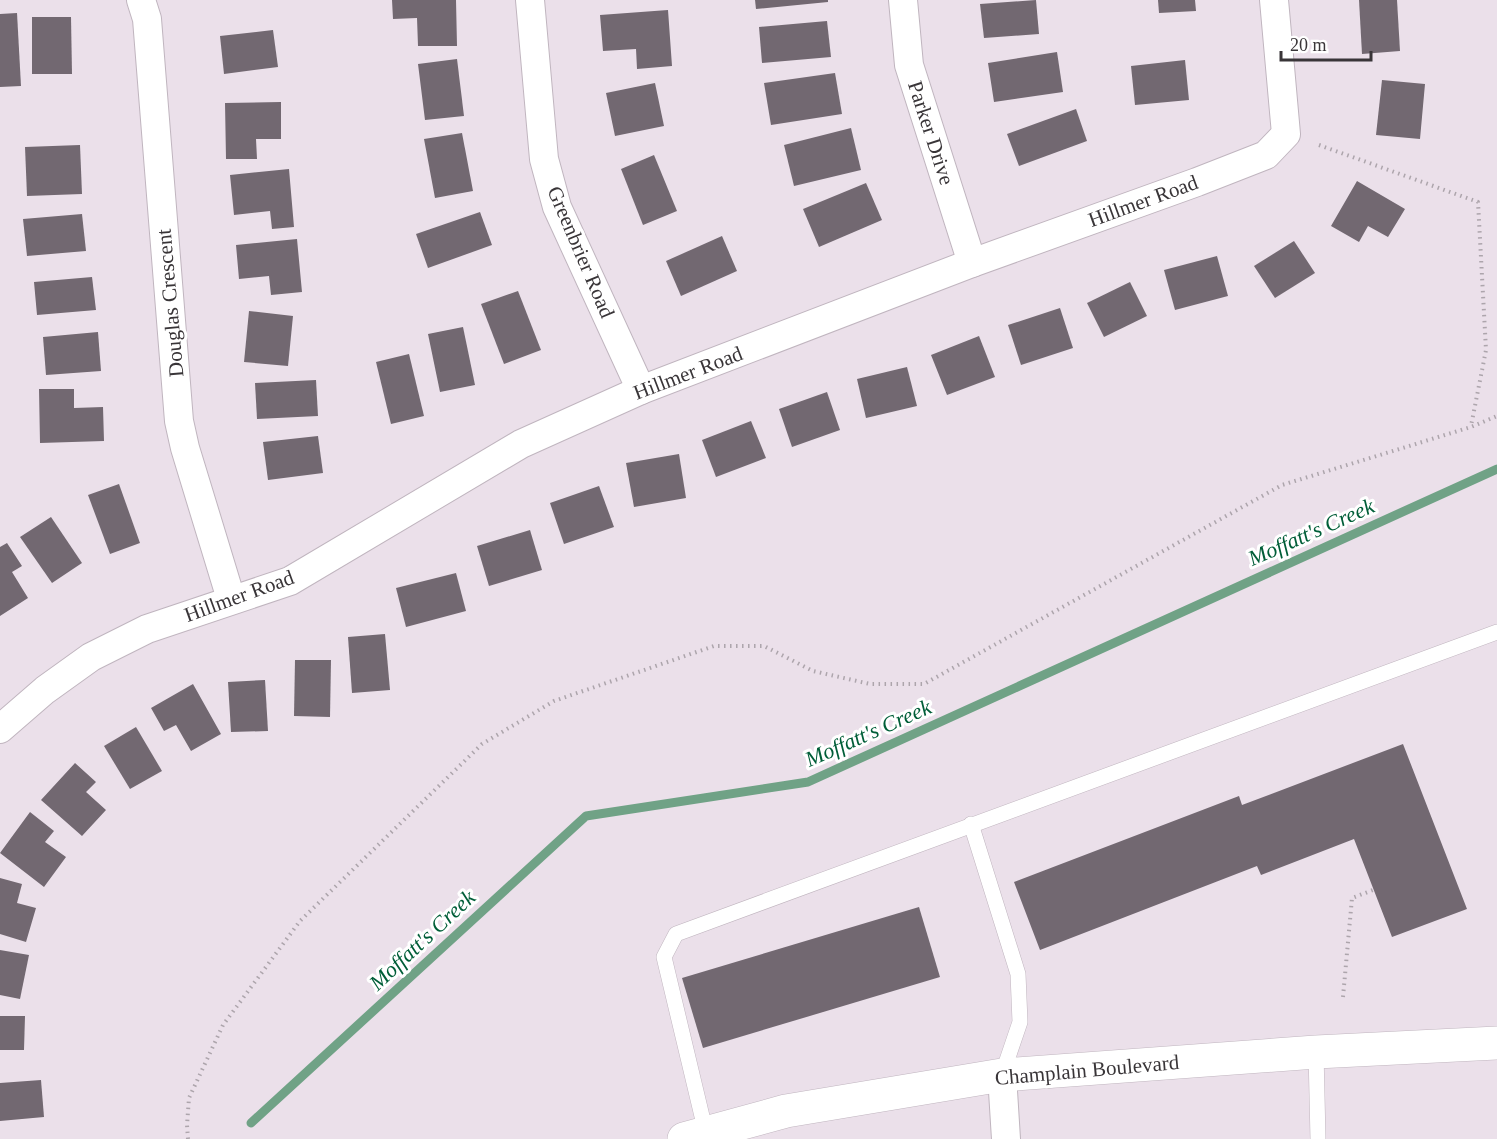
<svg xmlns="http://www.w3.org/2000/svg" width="1497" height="1139" viewBox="0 0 1497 1139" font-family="Georgia,serif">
<rect width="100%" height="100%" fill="#ebe0ea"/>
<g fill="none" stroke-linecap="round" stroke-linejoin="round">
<polyline stroke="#70a286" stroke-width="9" points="251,1123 586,816 808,782 1497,469"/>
</g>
<g fill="#726871">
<polygon points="392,0 456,0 457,46 418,46 417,18 393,19"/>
<polygon points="755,0 828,0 828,2 756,9"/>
<polygon points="1036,0 1039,34 984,38 980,4"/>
<polygon points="1158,0 1195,0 1196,11 1159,13"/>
<polygon points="1359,0 1397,0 1400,51 1362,54"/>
<polygon points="668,10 672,66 637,69 636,49 603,51 600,15"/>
<polygon points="17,13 21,86 0,87 0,14"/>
<polygon points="32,17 71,17 72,74 32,74"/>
<polygon points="827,21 831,57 762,63 759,27"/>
<polygon points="273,30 278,67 224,74 220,36"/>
<polygon points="1057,52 1063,92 994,102 988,63"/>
<polygon points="457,59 464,116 425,120 418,64"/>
<polygon points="1185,60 1189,100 1135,105 1131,66"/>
<polygon points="835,73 842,114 771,125 764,83"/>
<polygon points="1382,80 1425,84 1420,139 1376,135"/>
<polygon points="655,83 664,126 615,136 606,93"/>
<polygon points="281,102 281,139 256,139 257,159 226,159 225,103"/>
<polygon points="1076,109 1087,141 1019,166 1007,134"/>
<polygon points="851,128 861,170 794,186 784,145"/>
<polygon points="462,133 473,191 435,198 424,139"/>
<polygon points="80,145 82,194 27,196 25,147"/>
<polygon points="654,155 677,211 643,225 621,169"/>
<polygon points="289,169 294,227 272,229 270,211 234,215 230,175"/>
<polygon points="1357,181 1405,209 1388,237 1368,226 1359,242 1331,226"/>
<polygon points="866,183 882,220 819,247 803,209"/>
<polygon points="480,212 492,245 428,268 416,234"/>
<polygon points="82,214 86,251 27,256 23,219"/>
<polygon points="722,236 737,271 681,296 666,261"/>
<polygon points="297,239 302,292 271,295 269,276 239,279 236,245"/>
<polygon points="1294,241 1315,273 1275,298 1254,266"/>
<polygon points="1217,256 1228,296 1175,310 1164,270"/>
<polygon points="92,277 96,310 37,315 34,282"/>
<polygon points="1130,282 1147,316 1104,337 1087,303"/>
<polygon points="518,291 541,350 504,364 481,304"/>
<polygon points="1060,308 1073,348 1021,365 1008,325"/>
<polygon points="249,311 293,316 288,366 244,362"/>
<polygon points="463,327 475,385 440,392 428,334"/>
<polygon points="98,332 101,371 46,375 43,337"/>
<polygon points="979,336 995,377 947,395 931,355"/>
<polygon points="409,354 424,416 391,424 376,362"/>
<polygon points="907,367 917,406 866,418 857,379"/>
<polygon points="316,380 318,416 257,419 255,383"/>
<polygon points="39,389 74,389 74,408 103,407 104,441 40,443"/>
<polygon points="827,392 840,430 792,447 779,409"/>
<polygon points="751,421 766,458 716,477 702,440"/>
<polygon points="318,436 323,473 268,480 263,442"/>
<polygon points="679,454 686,498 634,507 626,463"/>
<polygon points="119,484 140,543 110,554 88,495"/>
<polygon points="599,486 614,527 564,544 550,503"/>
<polygon points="51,517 82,563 52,583 20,537"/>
<polygon points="530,530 542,570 489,586 477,546"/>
<polygon points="7,543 22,566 12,572 28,598 0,616 0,547"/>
<polygon points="456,573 466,611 406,627 396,588"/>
<polygon points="385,634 390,690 352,693 348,637"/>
<polygon points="295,660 331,660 330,717 294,716"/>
<polygon points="265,680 268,731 231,732 228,682"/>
<polygon points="193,684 221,734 191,751 176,725 164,731 151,708"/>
<polygon points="136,727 162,771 130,789 104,746"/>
<polygon points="1403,744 1467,909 1392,937 1354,839 1261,875 1257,866 1040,950 1014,882 1239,796 1242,805"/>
<polygon points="75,763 96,782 86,792 106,810 82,836 41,800"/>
<polygon points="30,812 54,831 45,842 66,857 44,887 0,853"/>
<polygon points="0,878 22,884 17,903 36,908 26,942 0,934"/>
<polygon points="919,907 940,977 703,1048 682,978"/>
<polygon points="0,950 29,955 20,999 0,995"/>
<polygon points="0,1016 25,1016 24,1050 0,1050"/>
<polygon points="41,1080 44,1117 0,1121 0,1083"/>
</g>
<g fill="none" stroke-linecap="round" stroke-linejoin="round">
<defs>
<g id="service">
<polyline points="971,824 1018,974 1020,1022 1002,1075"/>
<polyline points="1316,1052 1318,1139"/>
<polyline points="706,1133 664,957 676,934 1497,632"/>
</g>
<g id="minor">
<polyline points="141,0 147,19 179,421 185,448 231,599"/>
<polyline points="530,0 544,159 557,207 641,390"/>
<polyline points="903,0 909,65 972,263"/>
<polyline points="0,729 45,690 91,657 147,629 290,581 521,444 641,390 972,263 1197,182 1266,155 1286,134 1274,0"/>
<polyline points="1002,1075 1006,1139"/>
</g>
<polyline id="tertiary" points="684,1139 786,1111 1002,1075 1316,1052 1497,1043"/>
</defs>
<use href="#service" stroke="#c0b5bf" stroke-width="16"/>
<use href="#minor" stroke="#c0b5bf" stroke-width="30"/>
<use href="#tertiary" stroke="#c0b5bf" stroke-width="34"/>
<g stroke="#ada5ac" stroke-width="4" stroke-dasharray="1.5 4.5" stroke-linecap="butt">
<polyline points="1319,145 1478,202 1486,350 1471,426"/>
<polyline points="1343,997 1352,898 1373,890"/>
<polyline points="188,1139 187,1125 189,1098 223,1025 300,921 482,744 554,701 714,646 764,646 813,671 870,684 924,684 1282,485 1471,427 1497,416"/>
</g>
<use href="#service" stroke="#fff" stroke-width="15"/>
<use href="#minor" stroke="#fff" stroke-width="28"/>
<use href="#tertiary" stroke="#fff" stroke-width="33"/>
</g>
<g text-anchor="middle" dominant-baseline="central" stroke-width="6" stroke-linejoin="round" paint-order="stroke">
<g font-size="21" fill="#393538" stroke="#fff">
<text transform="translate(931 133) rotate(72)">Parker Drive</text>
<text transform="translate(1143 201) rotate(-20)">Hillmer Road</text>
<text transform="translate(581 252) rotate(67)">Greenbrier Road</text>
<text transform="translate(170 303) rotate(-95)">Douglas Crescent</text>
<text transform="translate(688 373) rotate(-21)">Hillmer Road</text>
<text transform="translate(239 596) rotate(-20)">Hillmer Road</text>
<text transform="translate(1087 1070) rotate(-5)">Champlain Boulevard</text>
</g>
<g font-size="22" font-style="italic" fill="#005e38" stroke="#fff">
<text transform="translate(1311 532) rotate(-24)">Moffatt's Creek</text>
<text transform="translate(868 733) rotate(-24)">Moffatt's Creek</text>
<text transform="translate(422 940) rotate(-43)">Moffatt's Creek</text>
</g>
</g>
<path d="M1281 51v9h90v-9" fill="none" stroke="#393538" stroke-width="3"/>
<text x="1290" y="51" font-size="18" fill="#393538" stroke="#ffffff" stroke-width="4.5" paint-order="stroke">20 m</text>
</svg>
